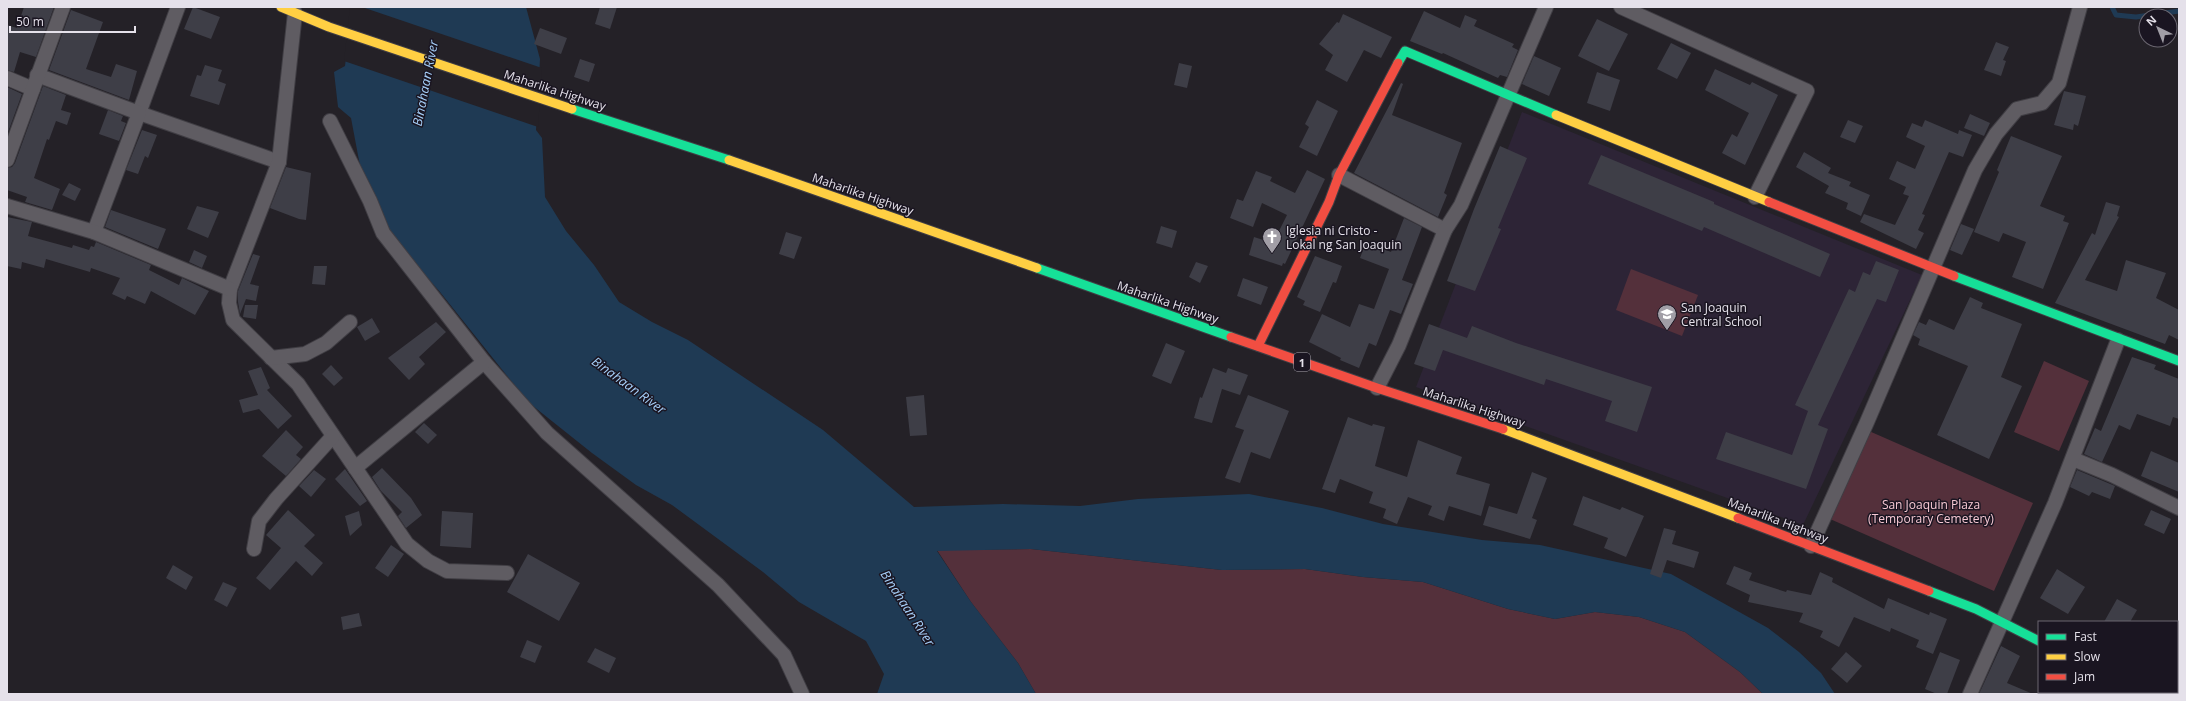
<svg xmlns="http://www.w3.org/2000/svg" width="2186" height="701" viewBox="0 0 2186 701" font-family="'Open Sans',sans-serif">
<rect width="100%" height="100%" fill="#242127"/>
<polygon fill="#2d2436" points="1522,112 1922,275 1803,525 1416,387"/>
<g fill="#54303b">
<polygon points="1631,269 1698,295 1682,336 1616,310"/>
<polygon points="2044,361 2089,381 2059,451 2014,432"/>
<polygon points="1869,431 2033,503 1994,591 1830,519"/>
<polygon points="1031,549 1222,570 1305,569 1363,577 1423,582 1508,609 1555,619 1595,612 1639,617 1685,632 1740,672 1763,694 1036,694 1018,663 971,602 937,550"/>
</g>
<polygon fill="#1f3a54" points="352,7 526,7 540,59 536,130 542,138 545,197 566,231 594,265 619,302 652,322 688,340 823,430 914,507 1003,504 1080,506 1138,499 1249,494 1322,508 1383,524 1482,540 1540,545 1671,574 1768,628 1799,652 1821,673 1835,694 1763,694 1740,672 1685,632 1639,617 1595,612 1555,619 1508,609 1423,582 1363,577 1305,569 1222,570 1031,549 937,551 971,602 1018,663 1036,694 877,694 884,674 866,641 799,602 763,572 672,505 636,485 592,453 528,402 440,292 396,242 364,187 351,118 338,107 334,72 345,66"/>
<polygon fill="#242127" points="350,7 362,7 542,68 538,127 344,61"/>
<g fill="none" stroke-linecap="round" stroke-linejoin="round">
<polyline stroke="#1f3a54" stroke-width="5" points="2112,7 2116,15 2136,17 2179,11"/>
</g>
<g fill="#3e3e47">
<polygon points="24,7 54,7 36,57 20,52 14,72 7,70 7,25 17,28"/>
<polygon points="193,7 220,17 211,39 184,29"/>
<polygon points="600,7 617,7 610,29 595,24"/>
<polygon points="71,10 103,22 86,69 111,77 116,64 137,71 129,100 49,70"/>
<polygon points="1424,11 1460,28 1465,15 1477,20 1474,26 1514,44 1512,47 1518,50 1507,77 1500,75 1498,78 1443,53 1442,54 1410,41"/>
<polygon points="1343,14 1392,37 1381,58 1364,50 1347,82 1325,70 1333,55 1319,44 1337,22 1339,23"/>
<polygon points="1597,19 1628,34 1609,71 1578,56"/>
<polygon points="540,28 567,38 561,54 534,44"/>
<polygon points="1996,42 2009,47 2003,60 2006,61 2001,76 1984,70"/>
<polygon points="1671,43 1691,53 1677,79 1657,69"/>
<polygon points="1534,56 1561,68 1549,96 1522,84"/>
<polygon points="580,59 595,64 589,82 574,77"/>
<polygon points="1179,63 1192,66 1187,88 1174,85"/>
<polygon points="205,65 222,70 218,81 226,84 219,105 190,96 197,75 201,76"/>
<polygon points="1715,69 1750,85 1752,82 1778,95 1745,165 1722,153 1732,134 1737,137 1749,113 1705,90"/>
<polygon points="1597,72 1620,80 1610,111 1587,103"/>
<polygon points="1401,83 1403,84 1392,115 1462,143 1444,193 1447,195 1438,217 1354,173"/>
<polygon points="43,86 66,95 61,110 71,113 67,125 56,121 49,140 47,139 34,178 60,189 52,210 25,202 27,197 7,190 7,168 12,167 15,163"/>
<polygon points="7,87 22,94 7,135"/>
<polygon points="2064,91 2086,96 2078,126 2074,124 2073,130 2054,125"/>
<polygon points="1317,100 1338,111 1317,156 1299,147 1309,127 1305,124"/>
<polygon points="108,110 123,116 121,121 126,123 119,141 99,134"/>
<polygon points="1970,114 1990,123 1984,136 1964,128"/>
<polygon points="1848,120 1863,126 1855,143 1840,137"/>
<polygon points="1925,120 1958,134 1959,130 1972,135 1963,157 1949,152 1922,214 1925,215 1918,230 1924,233 1916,249 1860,222 1864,214 1895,225 1909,196 1903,194 1906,187 1889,179 1897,161 1915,169 1925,146 1906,137 1912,123 1922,127"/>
<polygon points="142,130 157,135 148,158 145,156 138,174 126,170"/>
<polygon points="2011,136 2062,156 2040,206 2065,216 2063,221 2069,223 2043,289 2012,277 2026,242 2003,233 1999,242 1974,232 1999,172 1997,170"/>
<polygon points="1500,146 1527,158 1498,228 1501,229 1475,291 1447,281 1474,209"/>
<polygon points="1804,152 1831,168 1828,173 1851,182 1849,186 1870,195 1861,216 1846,209 1848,203 1825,193 1829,186 1796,167"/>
<polygon points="1601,155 1714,202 1714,204 1830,254 1820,277 1704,227 1702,231 1588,184"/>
<polygon points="286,167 311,173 306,220 299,219 270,208"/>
<polygon points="1307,170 1325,179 1285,264 1283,263 1282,266 1249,255 1254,237 1273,243 1287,215 1262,203 1253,227 1230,218 1237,199 1243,201 1256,171 1272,177 1270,181 1295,193"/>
<polygon points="69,183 81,189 75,201 62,195"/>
<polygon points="2106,202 2120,206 2117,216 2119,217 2085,280 2117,291 2126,260 2166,273 2156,298 2179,310 2179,340 2169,335 2165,344 2055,303 2092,233 2095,235"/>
<polygon points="197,206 219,212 208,238 187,229"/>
<polygon points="111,210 166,229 158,249 105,227"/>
<polygon points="7,217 32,222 28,236 72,248 73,245 89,250 91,246 94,247 96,242 151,265 149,270 179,285 182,278 209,291 195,315 151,291 145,304 127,296 125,300 112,294 120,278 91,268 90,272 46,259 44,268 22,262 21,269 7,266"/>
<polygon points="1404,218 1422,227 1402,280 1413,284 1401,314 1390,310 1376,346 1369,343 1359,368 1340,360 1341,358 1309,342 1322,314 1350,327 1359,304 1374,309 1389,269 1360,258 1366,242 1391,252"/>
<polygon points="1961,224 1974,229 1962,255 1950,250"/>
<polygon points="1161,226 1177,231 1172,248 1156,243"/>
<polygon points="786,232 802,237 794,259 779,254"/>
<polygon points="194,250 207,256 202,268 189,262"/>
<polygon points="253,254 260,256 250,284 259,286 256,301 246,299 240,314 238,302 238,291"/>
<polygon points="1315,256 1342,266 1336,283 1333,282 1320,312 1303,305 1305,301 1297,297"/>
<polygon points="1876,261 1899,270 1886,302 1877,299 1818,425 1828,429 1806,489 1716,459 1726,432 1792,455 1808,411 1795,405 1849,289 1855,292 1863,272 1870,275"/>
<polygon points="1196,262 1208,266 1200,283 1189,277"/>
<polygon points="314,266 327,266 325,285 312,284"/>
<polygon points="1243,278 1268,287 1261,305 1237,296"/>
<polygon points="1970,297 1983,303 1981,308 2022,324 2001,377 2022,386 1989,459 1937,435 1968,366 1918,345 1920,339 1913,335 1919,322 1926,325 1929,319 1954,330"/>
<polygon points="245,305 258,305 256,319 243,317"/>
<polygon points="372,318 380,332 365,341 357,327"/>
<polygon points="436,322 446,332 419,357 425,364 409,380 388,358"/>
<polygon points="1429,324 1467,338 1472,326 1516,343 1652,387 1637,432 1605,421 1612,401 1546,379 1544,385 1443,350 1435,371 1414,364"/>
<polygon points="1166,343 1185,351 1171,384 1152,376"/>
<polygon points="2132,357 2156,365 2154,369 2179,379 2179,419 2173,417 2170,426 2137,414 2130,430 2119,425 2102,462 2084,454 2095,428 2101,431"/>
<polygon points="331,365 343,378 334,386 322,374"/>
<polygon points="261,367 270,388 267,390 292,416 278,429 259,409 243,413 239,400 258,395 248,371"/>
<polygon points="1213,368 1226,373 1228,368 1248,375 1240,395 1222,389 1212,423 1194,418 1200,397 1202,398"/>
<polygon points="924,395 927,435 910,436 906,397"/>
<polygon points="1248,395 1289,411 1270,459 1251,452 1240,483 1225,478 1244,430 1235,427"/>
<polygon points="1348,417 1372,426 1373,424 1385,427 1375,466 1407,477 1418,440 1462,457 1456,474 1490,484 1481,516 1449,506 1444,521 1428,515 1432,506 1408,497 1397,524 1383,518 1386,509 1369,503 1373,492 1340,479 1335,493 1322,489"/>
<polygon points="424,423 437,435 428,444 415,432"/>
<polygon points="286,430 303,447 296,455 301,459 286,476 262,456"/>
<polygon points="2151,451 2179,463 2179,492 2141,476"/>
<polygon points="382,468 411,498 422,515 406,528 398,516 402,512 381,491 372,477"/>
<polygon points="345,469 367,501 360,506 335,479"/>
<polygon points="314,470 326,479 311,497 299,486"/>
<polygon points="2077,470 2115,486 2110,499 2092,492 2089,496 2070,487"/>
<polygon points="1532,472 1547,478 1532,518 1537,520 1530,539 1483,525 1489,506 1517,514"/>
<polygon points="1583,496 1620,510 1622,507 1644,516 1626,557 1604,548 1608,538 1573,525"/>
<polygon points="288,510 315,535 304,546 323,563 312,576 296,561 270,590 256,578 281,548 266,535"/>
<polygon points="2151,510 2171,519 2164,534 2144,525"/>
<polygon points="359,511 362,525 350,536 345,516"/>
<polygon points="442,511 473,513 471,548 440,546"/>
<polygon points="1664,528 1676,531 1672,544 1699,552 1694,568 1667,560 1661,578 1650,574"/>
<polygon points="391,545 404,554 388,577 375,568"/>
<polygon points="528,554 580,583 559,621 507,592"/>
<polygon points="173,565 193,577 186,590 166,578"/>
<polygon points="1734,566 1752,573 1749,580 1786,592 1787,590 1811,595 1820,572 1833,578 1832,582 1884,609 1888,598 1929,615 1930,612 1947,619 1933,654 1916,647 1919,640 1891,628 1890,632 1854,617 1839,647 1820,637 1823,631 1799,622 1803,613 1748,602 1750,595 1726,584"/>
<polygon points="2057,569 2085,587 2068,614 2040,598"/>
<polygon points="223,582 237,588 227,607 214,600"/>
<polygon points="2117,599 2137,610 2130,622 2104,622"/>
<polygon points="359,613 362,626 343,630 341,617"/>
<polygon points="527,640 542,646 535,663 520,657"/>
<polygon points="2001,646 2020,656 2007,683 2033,694 1979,694"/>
<polygon points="595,648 616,658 609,673 587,662"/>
<polygon points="1846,652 1862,666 1847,683 1831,669"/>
<polygon points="1940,652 1960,660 1947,694 1937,694 1925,689"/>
</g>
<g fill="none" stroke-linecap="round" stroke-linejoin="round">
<defs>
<g id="street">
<polyline points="178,7 139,113 279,162"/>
<polyline points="1621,7 1807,91 1755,197"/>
<polyline points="295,13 279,162 230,289 229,303 233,320 298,384 407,544 428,561 447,571 507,573"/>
<polyline points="37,75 139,113 94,232"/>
<polyline points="7,78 33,89"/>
<polyline points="330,121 370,201 383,233 484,362 547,433 718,585 784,655 802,694"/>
<polyline points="7,160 63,7"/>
<polyline points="1339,175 1445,230"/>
<polyline points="7,206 94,232 230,289"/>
<polyline points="271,358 305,354 326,343 350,322"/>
<polyline points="1377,388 1399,345 1445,230 1461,205 1546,7"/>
<polyline points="2073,459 2112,475 2179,508"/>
<polyline points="355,468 484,362"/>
<polyline points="1811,546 1867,422 1975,170 1996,134 2017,109 2042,103 2059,83 2080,7"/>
<polyline points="254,549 259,521 276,499 333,436"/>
<polyline points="1970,694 2055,503 2118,340"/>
</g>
<g id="fast">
<polyline points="1398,63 1405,51 1556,115"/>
<polyline points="572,109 729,160"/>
<polyline points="1037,268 1231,337"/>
<polyline points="1954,276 2179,361"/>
<polyline points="1929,591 1976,609 2039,641"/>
</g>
<g id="slow">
<polyline points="281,7 329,27 572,109"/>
<polyline points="1556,115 1769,202"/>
<polyline points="729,160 1037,268"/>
<polyline points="1503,429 1738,518"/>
<polyline points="2141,692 2145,694"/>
</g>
<g id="jam">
<polyline points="1769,202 1954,276"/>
<polyline points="1231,337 1377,388 1503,429"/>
<polyline points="1258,346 1329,202 1339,175 1398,63"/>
<polyline points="1738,518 1929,591"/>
</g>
</defs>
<use href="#street" stroke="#403e44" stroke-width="16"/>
<use href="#fast" stroke="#403e44" stroke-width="11"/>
<use href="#slow" stroke="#403e44" stroke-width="11"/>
<use href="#jam" stroke="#403e44" stroke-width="11"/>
<use href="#street" stroke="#5f5c62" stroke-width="14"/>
<use href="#fast" stroke="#16e098" stroke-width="9"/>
<use href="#slow" stroke="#ffcf43" stroke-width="9"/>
<use href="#jam" stroke="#f24e42" stroke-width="9"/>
</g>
<defs>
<symbol id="church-pin" viewBox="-11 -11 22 30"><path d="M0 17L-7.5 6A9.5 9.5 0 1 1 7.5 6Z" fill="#a19ea6" stroke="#1a1521"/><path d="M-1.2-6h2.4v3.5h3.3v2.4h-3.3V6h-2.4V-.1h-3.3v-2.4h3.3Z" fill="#fff"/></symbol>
<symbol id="school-pin" viewBox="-11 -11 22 30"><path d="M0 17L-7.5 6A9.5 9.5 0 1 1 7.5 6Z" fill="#a19ea6" stroke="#1a1521"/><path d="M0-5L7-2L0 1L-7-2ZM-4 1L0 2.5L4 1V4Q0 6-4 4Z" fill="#fff"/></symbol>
</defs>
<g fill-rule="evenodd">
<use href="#church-pin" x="1261" y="226" width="22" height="30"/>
<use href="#school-pin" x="1656" y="303" width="22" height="30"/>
</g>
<g text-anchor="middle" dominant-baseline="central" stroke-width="3" stroke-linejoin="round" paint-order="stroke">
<rect fill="#1a1521" stroke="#a8a4ae" stroke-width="1" x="1294" y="353" width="16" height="18" rx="3"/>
<g font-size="11" font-weight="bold" fill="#e5e1ea">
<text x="1302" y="362">1</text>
</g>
<g font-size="12" fill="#e5e1ea" stroke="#1a1521">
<text transform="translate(555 90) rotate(18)">Maharlika Highway</text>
<text transform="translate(863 194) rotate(19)">Maharlika Highway</text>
<text transform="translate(1168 302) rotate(19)">Maharlika Highway</text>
<text transform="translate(1474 407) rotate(18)">Maharlika Highway</text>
<text transform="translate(1778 520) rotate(21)">Maharlika Highway</text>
</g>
<g font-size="12" fill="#e5e1ea" stroke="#1a1521" text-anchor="start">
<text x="1286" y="230">Iglesia ni Cristo -<tspan x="1286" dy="14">Lokal ng San Joaquin</tspan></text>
<text x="1681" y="307">San Joaquin<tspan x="1681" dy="14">Central School</tspan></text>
</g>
<g font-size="12" fill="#f7c9d4" stroke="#1a1521">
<text x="1931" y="504">San Joaquin Plaza<tspan x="1931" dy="14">(Temporary Cemetery)</tspan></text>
</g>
<g font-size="13" font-style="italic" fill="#a4cdf7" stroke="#1a1521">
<text transform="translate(425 83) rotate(-79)">Binahaan River</text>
<text transform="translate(629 385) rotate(36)">Binahaan River</text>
<text transform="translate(908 608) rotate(57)">Binahaan River</text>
</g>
</g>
<rect width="2186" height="701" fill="none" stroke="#e5e1ea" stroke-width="16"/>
<rect x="2038" y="621" width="140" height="72" fill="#1a1521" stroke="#6b6771"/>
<rect x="2046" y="634" width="20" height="6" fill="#16e098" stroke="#6b6771"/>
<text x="2074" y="641" font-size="12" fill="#e5e1ea">Fast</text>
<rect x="2046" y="654" width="20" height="6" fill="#ffcf43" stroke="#6b6771"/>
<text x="2074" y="661" font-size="12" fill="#e5e1ea">Slow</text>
<rect x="2046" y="674" width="20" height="6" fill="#f24e42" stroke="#6b6771"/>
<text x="2074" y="681" font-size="12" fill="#e5e1ea">Jam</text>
<g transform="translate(2158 28) rotate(317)"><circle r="19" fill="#1a1521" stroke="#6b6771"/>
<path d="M0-3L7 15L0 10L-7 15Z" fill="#a19ea6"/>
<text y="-6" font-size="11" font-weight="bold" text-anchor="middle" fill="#e5e1ea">N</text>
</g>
<path d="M10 26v6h125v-6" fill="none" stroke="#e5e1ea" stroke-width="2"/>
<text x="16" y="26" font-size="12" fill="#e5e1ea" stroke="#1a1521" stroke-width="3" paint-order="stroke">50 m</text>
</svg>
